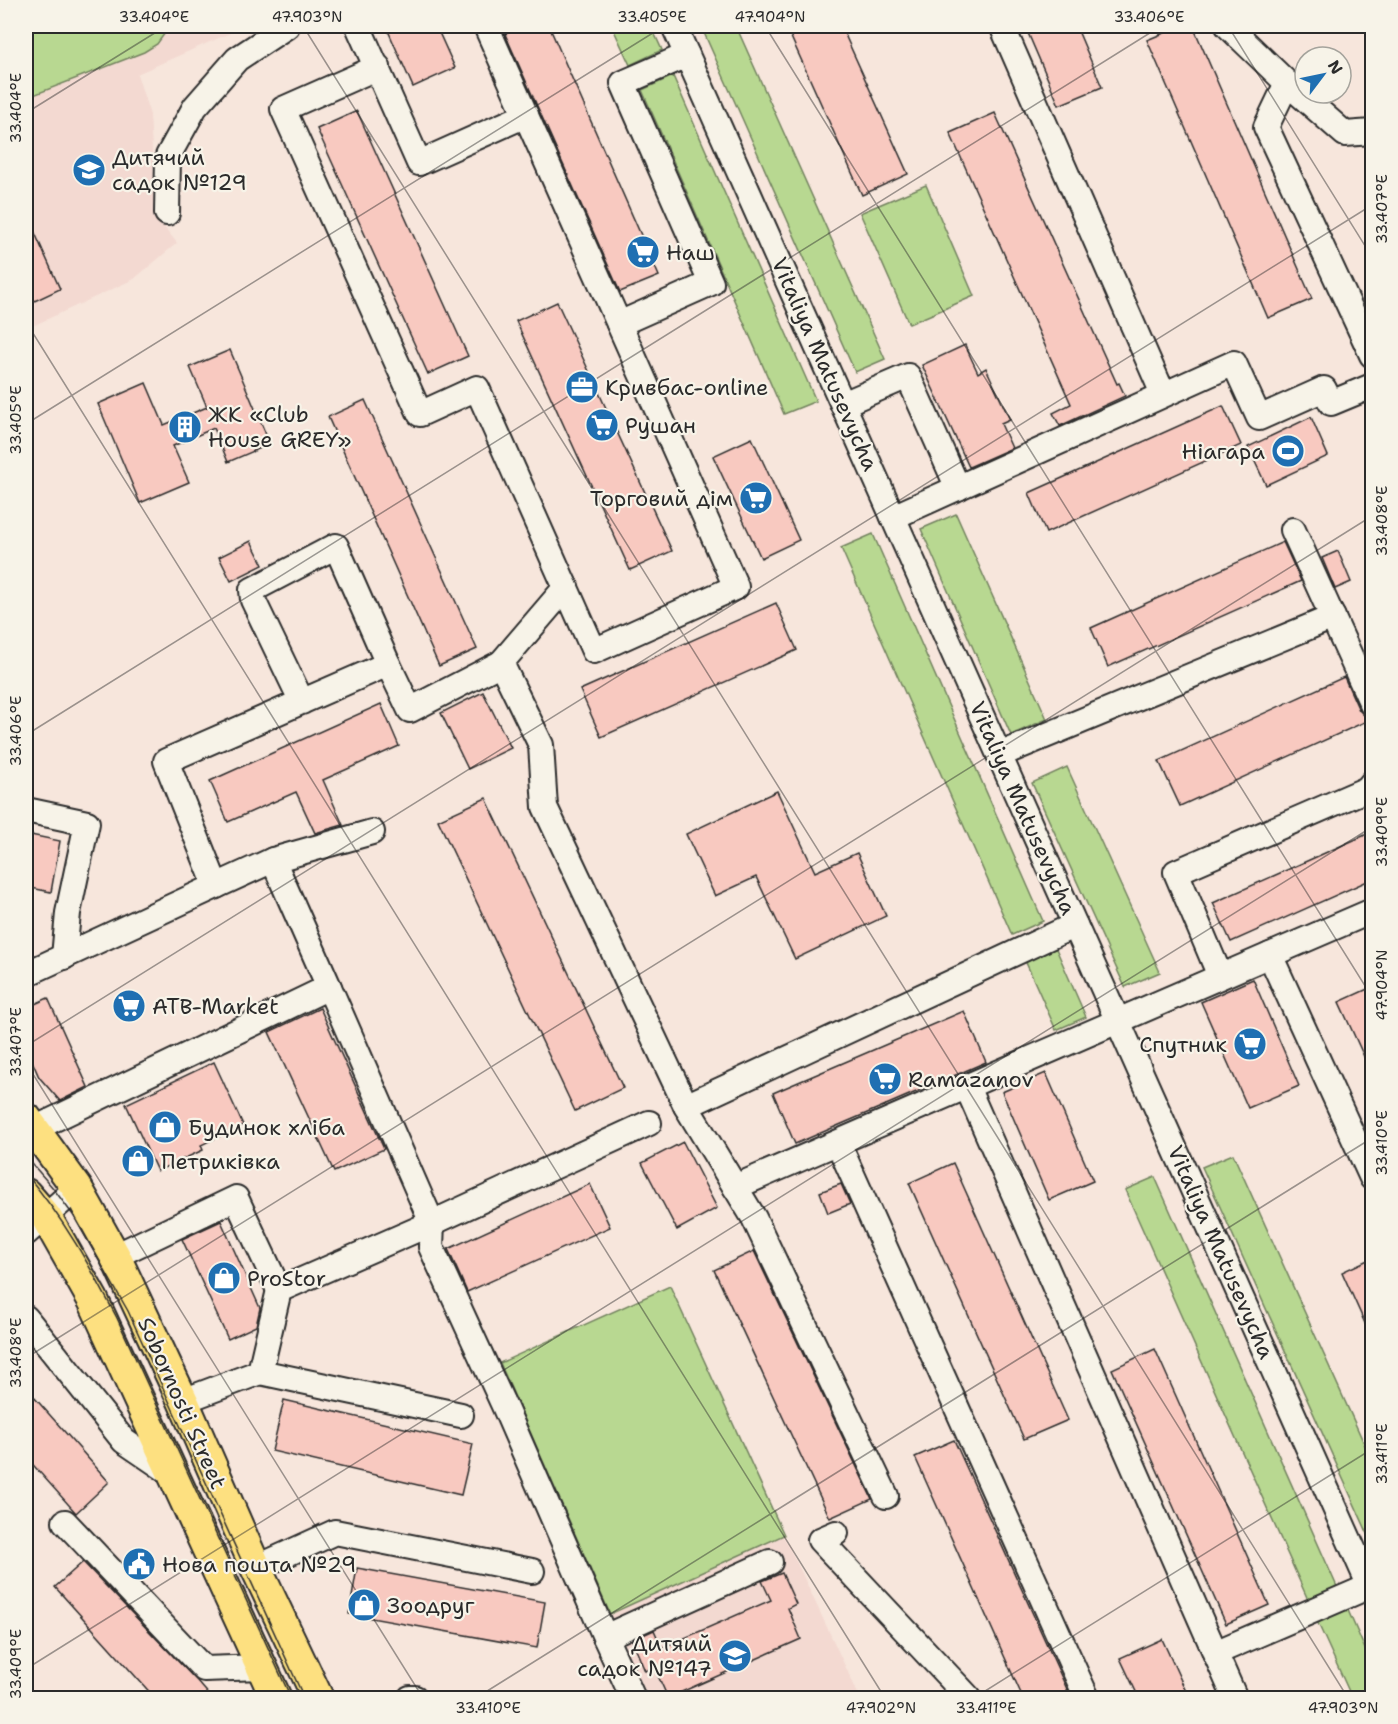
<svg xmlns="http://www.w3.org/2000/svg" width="1398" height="1724" viewBox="0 0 1398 1724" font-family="'Shantell Sans',sans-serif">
<rect width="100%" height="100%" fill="#f7e6dc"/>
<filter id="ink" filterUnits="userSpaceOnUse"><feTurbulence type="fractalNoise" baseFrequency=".0167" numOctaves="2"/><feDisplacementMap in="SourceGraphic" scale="12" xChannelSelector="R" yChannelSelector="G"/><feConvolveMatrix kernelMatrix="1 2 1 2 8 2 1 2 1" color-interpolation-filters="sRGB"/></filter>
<g filter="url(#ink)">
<g fill="#f3d9d1">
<polygon points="26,26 246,26 137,74 150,115 156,217 177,243 134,279 26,329"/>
<polygon points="784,1535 860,1698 649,1698 610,1614"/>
</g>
<g fill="#b8d891" stroke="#72825e" stroke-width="1.5">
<polygon points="26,26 170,26 157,44 144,52 26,98"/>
<polygon points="612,26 651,26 662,50 630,65"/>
<polygon points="701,26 736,26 885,359 855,372"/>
<polygon points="673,76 816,401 784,414 642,90"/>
<polygon points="926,185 974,296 909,324 860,213"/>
<polygon points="956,514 1047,719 1011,735 921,529"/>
<polygon points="873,534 1043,921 1012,935 841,548"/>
<polygon points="1067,767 1160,972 1125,987 1032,783"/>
<polygon points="1054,944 1086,1017 1056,1030 1024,958"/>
<polygon points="1233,1154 1372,1461 1372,1543 1202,1167"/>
<polygon points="1155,1177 1338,1589 1309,1602 1125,1190"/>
<polygon points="670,1286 784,1535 610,1614 500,1363"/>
<polygon points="1347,1608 1372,1665 1372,1698 1352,1698 1317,1621"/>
</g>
<g fill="#f8c9c0" stroke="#2b2b2b" stroke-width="1.5">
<polygon points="386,26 436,26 455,68 413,87"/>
<polygon points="525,26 549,26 659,276 620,292 505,34"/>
<polygon points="786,26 841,26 908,174 862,195"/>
<polygon points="1025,26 1076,26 1102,87 1059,105"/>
<polygon points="1181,26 1193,26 1312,299 1268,318 1147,40"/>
<polygon points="357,111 468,356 428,374 317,129"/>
<polygon points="995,113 1117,384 1119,383 1125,396 1060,426 1053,413 1071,404 950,133"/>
<polygon points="26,213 60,289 26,305"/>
<polygon points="557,302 672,551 630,570 516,321"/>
<polygon points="965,345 978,373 986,368 1010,420 1001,424 1012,448 969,467 922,365"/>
<polygon points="230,350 270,444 228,462 214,428 173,446 189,482 140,503 98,404 146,383 164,425 207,407 190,367"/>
<polygon points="365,400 477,649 439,666 328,417"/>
<polygon points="1223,406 1241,445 1046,533 1029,493"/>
<polygon points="1311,417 1328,456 1266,485 1248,447"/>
<polygon points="752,438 799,540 761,558 713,456"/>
<polygon points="251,541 263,565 231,581 219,557"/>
<polygon points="1283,542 1301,581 1108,667 1091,628"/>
<polygon points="1338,551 1351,582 1335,589 1322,558"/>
<polygon points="776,603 797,650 601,737 580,690"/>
<polygon points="1344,677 1359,710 1369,720 1180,806 1159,761"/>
<polygon points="483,692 511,748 468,769 441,713"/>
<polygon points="381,704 399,746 323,780 343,825 315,833 296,792 228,822 210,781"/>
<polygon points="777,791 815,872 857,853 886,916 795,959 756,877 715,896 686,834"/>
<polygon points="486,798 623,1088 575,1111 438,820"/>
<polygon points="1372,832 1372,879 1231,942 1213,903"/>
<polygon points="26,834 60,841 51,892 26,887"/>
<polygon points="1253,979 1299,1086 1248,1108 1201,1002"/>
<polygon points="1372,987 1372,1074 1339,1002"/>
<polygon points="48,998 88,1087 60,1101 39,1077 26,1047 26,1008"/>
<polygon points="320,1008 384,1149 334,1172 269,1032"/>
<polygon points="964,1011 986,1062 795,1144 773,1093"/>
<polygon points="214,1062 243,1125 201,1145 203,1150 157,1171 126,1104"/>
<polygon points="1046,1073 1093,1181 1049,1200 1002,1092"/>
<polygon points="683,1142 717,1208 677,1230 642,1163"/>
<polygon points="953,1163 1068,1420 1024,1439 909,1183"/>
<polygon points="590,1184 610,1227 467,1292 448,1249"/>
<polygon points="841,1184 850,1204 828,1213 820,1192"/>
<polygon points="221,1221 260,1308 256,1326 228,1339 182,1239"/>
<polygon points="754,1251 872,1499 830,1518 714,1270"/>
<polygon points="1372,1258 1372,1339 1342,1272"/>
<polygon points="1155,1349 1269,1605 1226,1624 1112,1369"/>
<polygon points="26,1388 109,1482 76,1513 26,1457"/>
<polygon points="284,1400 473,1444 461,1495 272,1451"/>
<polygon points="954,1440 1071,1698 1023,1698 915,1457"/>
<polygon points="83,1562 197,1681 212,1698 155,1698 55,1587"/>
<polygon points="357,1568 545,1602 537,1648 349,1614"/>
<polygon points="782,1573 796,1604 788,1608 801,1639 668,1698 654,1667 645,1671 632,1640 654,1630 662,1648 771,1600 762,1581"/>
<polygon points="1162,1639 1189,1698 1139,1698 1120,1658"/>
</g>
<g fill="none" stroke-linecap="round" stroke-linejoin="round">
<defs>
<g id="minor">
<polyline points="358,26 419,163 526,115"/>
<polyline points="486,26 619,324"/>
<polyline points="674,26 1372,1591"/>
<polyline points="1002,26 1163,394"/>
<polyline points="1228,26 1287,83 1345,134 1372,132"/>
<polyline points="378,67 283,109 420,414 477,388 594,651 736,587 619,324 711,283 623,83 687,55"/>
<polyline points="1287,83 1266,127 1372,355"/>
<polyline points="167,213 168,156 195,107 237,59 287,26"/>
<polyline points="843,404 908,376 958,488"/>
<polyline points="893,517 1234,363 1259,418 1324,389 1331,403 1372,386"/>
<polyline points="1293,530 1372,704"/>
<polyline points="566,587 501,663 541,745 545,807 686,1106"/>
<polyline points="388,664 410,710 501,663"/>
<polyline points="999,755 1333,617"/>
<polyline points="26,810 87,823 68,913 64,957"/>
<polyline points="273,860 329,987"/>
<polyline points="216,886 273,860 372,832"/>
<polyline points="1270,955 1372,911"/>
<polyline points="26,974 216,886 166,761 388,664 336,546 252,590 253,600 302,702"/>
<polyline points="1220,976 1176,872 1367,789 1372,783"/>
<polyline points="967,1087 1235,1698"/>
<polyline points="34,1129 329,987 432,1223 431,1247 505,1408 605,1637"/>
<polyline points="838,1143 1087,1698"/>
<polyline points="735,1187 1270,955 1372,1178"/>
<polyline points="26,1233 77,1188"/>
<polyline points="115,1256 236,1198 279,1290"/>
<polyline points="26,1318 124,1441 174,1475"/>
<polyline points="260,1372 461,1415"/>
<polyline points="183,1401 260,1372 279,1290 432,1223 649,1123"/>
<polyline points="886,1496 754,1218 686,1106 1075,925"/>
<polyline points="65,1522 204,1669 262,1667"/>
<polyline points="836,1533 820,1540 969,1698"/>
<polyline points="256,1568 335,1532 532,1571"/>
<polyline points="1215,1653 1370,1586"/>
<polyline points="410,1698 415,1698"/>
<polyline points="633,1698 605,1637 770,1562"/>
</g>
<g id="major">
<polyline points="26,1118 77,1188 115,1256 183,1401 256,1568 318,1698"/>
<polyline points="26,1194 46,1217 93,1300 276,1698"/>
</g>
</defs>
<use href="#minor" stroke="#2b2b2b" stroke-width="28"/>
<use href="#major" stroke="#2b2b2b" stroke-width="34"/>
<use href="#minor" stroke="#f7f3e8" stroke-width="24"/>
<use href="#major" stroke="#fde080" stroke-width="30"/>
<g stroke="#2b2b2b" stroke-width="1.5">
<polyline points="26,1157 53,1188 73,1215 128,1311 304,1698"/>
<path d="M26,1174C64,1219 90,1266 117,1318L291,1698"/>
</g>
</g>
</g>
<path fill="none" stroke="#2b2b2b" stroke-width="1.5" stroke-opacity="0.45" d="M303,26L1348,1698M765,26L1372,997M1228,26L1372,257M26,113L166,26M26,322L885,1698M26,424L664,26M26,735L1161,26M26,1046L1372,205M26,1063L423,1698M26,1358L1372,516M26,1669L1372,827M476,1698L1372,1138M974,1698L1372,1449"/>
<defs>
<symbol id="school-disc" viewBox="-11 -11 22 22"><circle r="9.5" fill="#1f6fb2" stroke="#f7f3e8"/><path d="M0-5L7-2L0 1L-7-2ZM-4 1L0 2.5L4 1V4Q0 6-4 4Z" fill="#fff"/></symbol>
<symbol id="supermarket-disc" viewBox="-11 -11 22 22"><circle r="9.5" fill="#1f6fb2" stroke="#f7f3e8"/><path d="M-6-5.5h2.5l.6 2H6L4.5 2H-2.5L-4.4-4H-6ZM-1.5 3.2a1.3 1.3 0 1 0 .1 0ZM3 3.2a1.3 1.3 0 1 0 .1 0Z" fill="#fff"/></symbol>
<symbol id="office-disc" viewBox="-11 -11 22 22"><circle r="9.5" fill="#1f6fb2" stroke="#f7f3e8"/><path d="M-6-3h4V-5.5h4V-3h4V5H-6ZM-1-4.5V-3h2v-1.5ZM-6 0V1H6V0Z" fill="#fff"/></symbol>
<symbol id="building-disc" viewBox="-11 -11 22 22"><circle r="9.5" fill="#1f6fb2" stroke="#f7f3e8"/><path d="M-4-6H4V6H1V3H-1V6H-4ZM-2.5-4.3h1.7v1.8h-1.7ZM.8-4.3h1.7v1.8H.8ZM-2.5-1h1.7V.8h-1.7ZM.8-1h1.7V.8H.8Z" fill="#fff"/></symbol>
<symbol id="stadium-disc" viewBox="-11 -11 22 22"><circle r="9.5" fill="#1f6fb2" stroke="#f7f3e8"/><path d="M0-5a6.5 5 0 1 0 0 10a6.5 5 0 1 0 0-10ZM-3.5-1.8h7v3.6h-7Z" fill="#fff"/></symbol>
<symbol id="shop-disc" viewBox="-11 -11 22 22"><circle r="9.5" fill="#1f6fb2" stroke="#f7f3e8"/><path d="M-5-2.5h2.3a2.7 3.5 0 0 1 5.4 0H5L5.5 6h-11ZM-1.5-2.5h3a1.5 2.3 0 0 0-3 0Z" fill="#fff"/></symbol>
<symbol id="civic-disc" viewBox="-11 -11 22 22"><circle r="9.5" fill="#1f6fb2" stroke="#f7f3e8"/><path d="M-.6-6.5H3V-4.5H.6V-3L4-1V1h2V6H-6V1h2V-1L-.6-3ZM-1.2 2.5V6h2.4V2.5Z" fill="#fff"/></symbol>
</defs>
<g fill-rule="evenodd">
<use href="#school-disc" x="70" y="151" width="38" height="38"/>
<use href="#supermarket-disc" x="624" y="233" width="38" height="38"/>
<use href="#office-disc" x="563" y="368" width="38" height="38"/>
<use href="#supermarket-disc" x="583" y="406" width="38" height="38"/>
<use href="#building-disc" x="166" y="408" width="38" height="38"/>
<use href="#stadium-disc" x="1269" y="432" width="38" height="38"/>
<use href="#supermarket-disc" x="737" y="479" width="38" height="38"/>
<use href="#supermarket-disc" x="110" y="987" width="38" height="38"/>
<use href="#supermarket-disc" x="1231" y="1025" width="38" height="38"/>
<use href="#supermarket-disc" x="866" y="1060" width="38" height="38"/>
<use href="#shop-disc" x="146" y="1108" width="38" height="38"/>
<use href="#shop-disc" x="119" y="1142" width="38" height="38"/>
<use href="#shop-disc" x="205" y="1259" width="38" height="38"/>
<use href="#civic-disc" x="120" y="1545" width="38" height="38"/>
<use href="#shop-disc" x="345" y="1586" width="38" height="38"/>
<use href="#school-disc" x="716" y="1637" width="38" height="38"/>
</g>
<g text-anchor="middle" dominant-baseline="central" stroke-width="4.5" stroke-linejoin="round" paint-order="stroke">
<g font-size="22" fill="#2b2b2b" stroke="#f7f3e8" text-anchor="start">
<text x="112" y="157">Дитячий<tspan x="112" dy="25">садок №129</tspan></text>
<text x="666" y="252">Наш</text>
<text x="605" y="387">Кривбас-online</text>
<text x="208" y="414">ЖК «Club<tspan x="208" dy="25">House GREY»</tspan></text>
<text x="625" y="425">Рушан</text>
<text x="1265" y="451" text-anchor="end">Ніагара</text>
<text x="733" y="498" text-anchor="end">Торговий дім</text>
<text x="152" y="1006">ATB-Market</text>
<text x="1227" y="1044" text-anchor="end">Спутник</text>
<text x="908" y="1079">Ramazanov</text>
<text x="188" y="1127">Будинок хліба</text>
<text x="161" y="1161">Петриківка</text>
<text x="247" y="1278">ProStor</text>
<text x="162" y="1564">Нова пошта №29</text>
<text x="387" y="1605">Зоодруг</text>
<text x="712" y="1643" text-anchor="end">Дитяий<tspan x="712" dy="25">садок №147</tspan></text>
</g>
<g font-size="22" fill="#2b2b2b" stroke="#f7f3e8">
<text transform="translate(825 364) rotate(66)">Vitaliya Matusevycha</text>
<text transform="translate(1023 808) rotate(66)">Vitaliya Matusevycha</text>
<text transform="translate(1221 1252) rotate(66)">Vitaliya Matusevycha</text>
<text transform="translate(182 1403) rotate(66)">Sobornosti Street</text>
</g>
</g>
<rect width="1398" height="1724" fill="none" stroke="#f7f3e8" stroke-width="66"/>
<g transform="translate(1323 75) rotate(58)"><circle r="28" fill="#f7f3e8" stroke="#a5a39c" stroke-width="1.5"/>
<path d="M0-4.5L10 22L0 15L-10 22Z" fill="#1f6fb2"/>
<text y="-9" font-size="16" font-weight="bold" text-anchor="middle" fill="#2b2b2b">N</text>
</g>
<rect x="33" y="33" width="1332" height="1658" fill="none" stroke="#2b2b2b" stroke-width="2"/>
<g font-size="15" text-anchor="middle" fill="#2b2b2b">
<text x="154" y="22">33.404°E</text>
<text x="307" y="22">47.903°N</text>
<text x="652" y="22">33.405°E</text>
<text x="770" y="22">47.904°N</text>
<text x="1149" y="22">33.406°E</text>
<text transform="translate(16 108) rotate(-90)" y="5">33.404°E</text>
<text transform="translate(1382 209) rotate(-90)" y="5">33.407°E</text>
<text transform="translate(16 420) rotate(-90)" y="5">33.405°E</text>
<text transform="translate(1382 521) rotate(-90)" y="5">33.408°E</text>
<text transform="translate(16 731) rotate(-90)" y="5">33.406°E</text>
<text transform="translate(1382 832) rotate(-90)" y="5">33.409°E</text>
<text transform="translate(1382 985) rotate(-90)" y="5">47.904°N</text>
<text transform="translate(16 1042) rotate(-90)" y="5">33.407°E</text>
<text transform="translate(1382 1143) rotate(-90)" y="5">33.410°E</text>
<text transform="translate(16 1353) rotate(-90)" y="5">33.408°E</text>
<text transform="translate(1382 1454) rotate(-90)" y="5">33.411°E</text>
<text transform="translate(16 1664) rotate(-90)" y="5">33.409°E</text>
<text x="488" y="1713">33.410°E</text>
<text x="881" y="1713">47.902°N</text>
<text x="986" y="1713">33.411°E</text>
<text x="1343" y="1713">47.903°N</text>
</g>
</svg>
